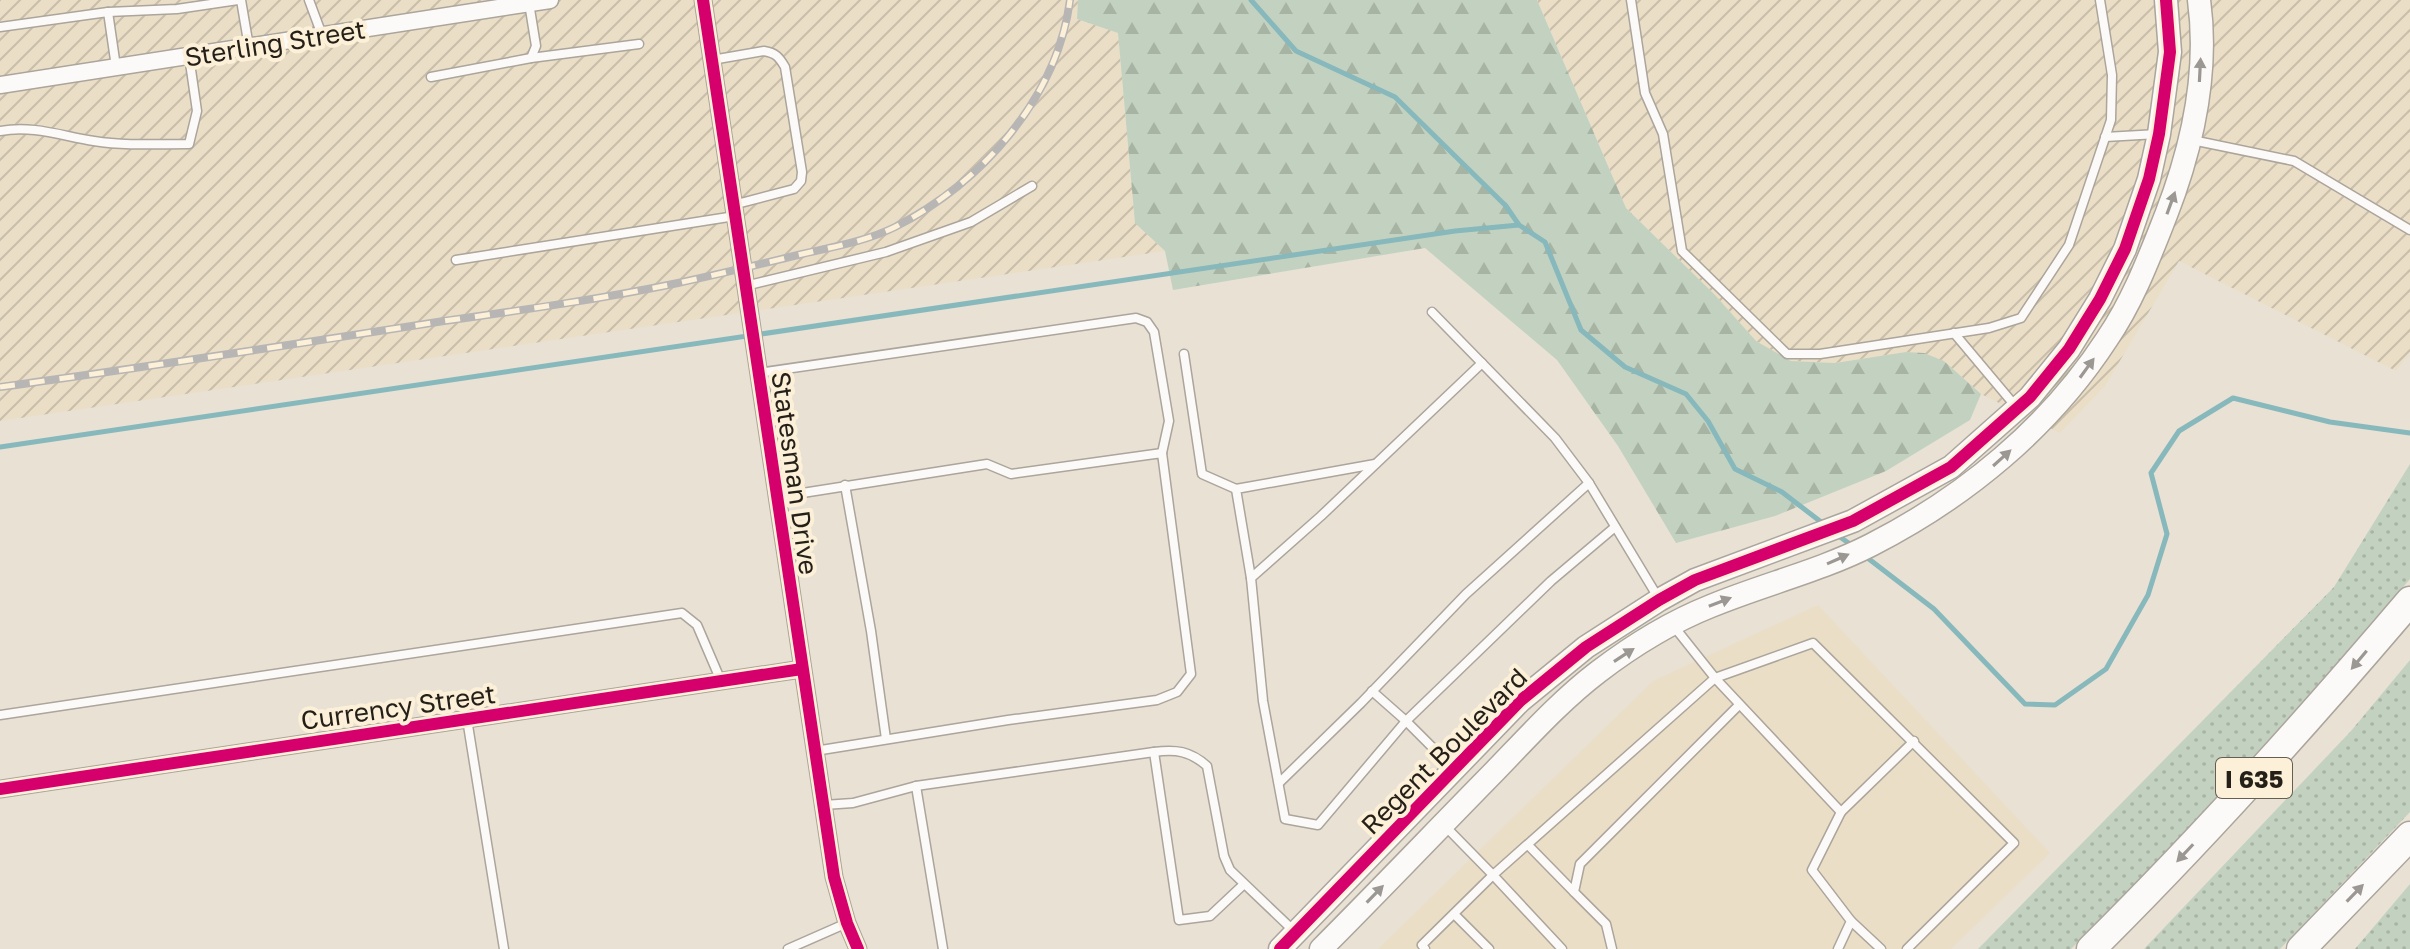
<svg xmlns="http://www.w3.org/2000/svg" width="2410" height="949" viewBox="0 0 2410 949" font-family="'Golos Text',sans-serif">
<defs>
<pattern id="industrial-furrows" width="10" height="10" patternUnits="userSpaceOnUse" patternTransform="scale(2)"><rect width="10" height="10" fill="#eadec7"/><path d="M-1 1l2-2M0 10L10 0M9 11l2-2" fill="none" stroke="#c9beaa"/></pattern>
<pattern id="grass-dots" width="8" height="8" patternUnits="userSpaceOnUse" patternTransform="scale(2)"><rect width="8" height="8" fill="#c3d2c0"/><path d="M2 2h.1M6 6h.1" fill="none" stroke="#a7b4a4" stroke-width="1.8" stroke-linecap="round"/></pattern>
<pattern id="forest-firs" width="22" height="20" patternUnits="userSpaceOnUse" patternTransform="scale(2)"><rect width="22" height="20" fill="#c3d2c0"/><path d="M5 1l3.5 6h-7zM16 11l3.5 6h-7z" fill="#a7b4a4"/></pattern>
</defs>
<rect width="100%" height="100%" fill="#e8e1d4"/>
<polygon fill="#eadec7" points="1818,605 2050,853 1951,949 1378,949 1653,681"/>
<g fill="url(#industrial-furrows)">
<polygon points="0,0 1078,0 1077,19 1118,33 1135,222 1165,251 0,421"/>
<polygon points="1537,0 2410,0 2410,352 2396,371 2179,261 2105,386 2060,433 1981,394 1944,361 1906,352 1835,363 1791,361 1756,341 1715,295 1626,208"/>
</g>
<g fill="url(#grass-dots)">
<polygon points="2410,464 2410,579 2207,815 2071,949 1978,949 2334,587"/>
<polygon points="2410,660 2410,812 2280,949 2144,949 2351,731"/>
<polygon points="2410,884 2410,949 2355,949"/>
</g>
<polygon fill="url(#forest-firs)" points="1078,0 1537,0 1626,208 1715,295 1756,341 1791,361 1835,363 1906,352 1924,353 1944,361 1981,394 1970,420 1886,471 1775,516 1676,543 1618,446 1557,360 1425,248 1173,290 1165,251 1135,223 1118,33 1077,19"/>
<g fill="none" stroke-linecap="round" stroke-linejoin="round">
<g stroke="#87b8bc" stroke-width="5">
<polyline points="1251,0 1296,51 1395,97 1506,206 1519,225 1545,242 1581,330 1625,367 1686,394 1708,421 1735,469 1782,492 1825,525"/>
<polyline points="0,447 1455,231 1519,225"/>
<polyline points="1836,534 1854,547"/>
<polyline points="1865,556 1934,609 2025,704 2055,705 2106,669 2148,595 2167,534 2151,473 2179,431 2233,398 2330,422 2410,433"/>
</g>
<defs>
<g id="lane">
<polyline points="241,0 249,47"/>
<polyline points="309,0 322,35"/>
<polyline points="1631,0 1645,93 1663,134 1682,251 1787,354 1820,354 1989,328 2021,318 2069,245 2111,120 2112,75 2100,0"/>
<polyline points="108,12 116,67"/>
<polyline points="0,27 108,12 177,9 238,0"/>
<polyline points="531,58 639,44"/>
<path d="M712,60L764,51C776,53 779,57 785,67L802,172L801,181L794,189L733,205"/>
<polyline points="431,77 531,58 536,46 529,3"/>
<path d="M0,131C33,125 62,136 94,141C125,146 157,144 189,144L197,111L189,56"/>
<polyline points="2105,137 2158,134"/>
<polyline points="2192,140 2294,161 2410,230"/>
<polyline points="456,260 735,216"/>
<polyline points="745,286 886,252 971,222 1032,186"/>
<polyline points="1432,312 1555,438 1589,483 1659,599"/>
<polyline points="1954,333 2017,408"/>
<polyline points="1184,354 1202,474 1236,489"/>
<polyline points="758,373 1136,318 1147,322 1154,332 1169,421 1162,453"/>
<polyline points="845,485 871,631 886,739"/>
<polyline points="777,497 987,464 1011,474 1162,453 1191,674 1177,692 1157,700 1008,720 815,751"/>
<polyline points="1251,578 1236,489 1375,464"/>
<polyline points="1672,624 1715,678 1813,643 2014,843 1907,949"/>
<polyline points="1372,691 1406,721 1551,581 1615,527"/>
<polyline points="0,715 682,613 697,625 721,681"/>
<polyline points="467,719 504,949"/>
<polyline points="1154,752 1179,920 1210,916 1243,885"/>
<polyline points="1453,768 1406,721 1318,825 1285,819 1263,701 1251,578 1321,516 1482,363"/>
<polyline points="1279,783 1361,703 1466,594 1589,483"/>
<polyline points="916,786 943,949"/>
<path d="M824,805L853,803L916,786L1154,752C1176,749 1190,751 1207,766L1224,856L1230,870L1295,932"/>
<polyline points="1528,845 1574,892"/>
<polyline points="1454,914 1489,949"/>
<polyline points="1851,921 1881,949"/>
<polyline points="788,949 847,923"/>
<polyline points="1425,949 1422,945 1493,875 1444,825"/>
<polyline points="1562,949 1493,875 1715,678 1841,812 1914,741"/>
<polyline points="1612,949 1606,924 1574,892 1580,864 1739,705"/>
<polyline points="1838,949 1851,921 1812,870 1841,812"/>
</g>
<g id="street">
<polyline points="703,0 834,877 847,923 858,949"/>
<polyline points="0,85 550,0"/>
<polyline points="0,789 802,669"/>
</g>
<g id="secondary">
<polyline points="1280,949 1520,701 1586,647 1659,600 1695,580 1853,521 1951,467 2030,397 2069,349 2100,299 2125,249 2149,179 2159,134 2170,52 2166,0"/>
<path d="M1321,949C1379,891 1436,831 1494,772C1527,738 1560,701 1598,672C1632,646 1671,622 1711,606C1764,584 1820,571 1871,545C1965,497 2049,428 2107,339C2133,301 2149,258 2166,215C2192,148 2209,73 2199,0"/>
</g>
<g id="highway">
<path d="M2091,949C2203,838 2308,721 2410,601"/>
<polyline points="2301,949 2410,836"/>
</g>
</defs>
<use href="#lane" stroke="#aba59b" stroke-width="11"/>
<use href="#street" stroke="#aba59b" stroke-width="19"/>
<use href="#secondary" stroke="#aba59b" stroke-width="25"/>
<use href="#highway" stroke="#aba59b" stroke-width="31"/>
<use href="#lane" stroke="#fcfaf9" stroke-width="8"/>
<use href="#street" stroke="#fcfaf9" stroke-width="16"/>
<use href="#secondary" stroke="#fcfaf9" stroke-width="22"/>
<use href="#highway" stroke="#fcfaf9" stroke-width="28"/>
<defs>
<path id="rail" d="M0,387C148,367 296,344 444,321C523,310 601,299 678,283C720,274 761,264 802,254C833,247 867,241 895,227C981,183 1057,99 1070,0"/>
</defs>
<use href="#rail" stroke="#b8b6b4" stroke-width="8"/>
<use href="#rail" stroke="#fdf0d9" stroke-width="5" stroke-dasharray="15" stroke-linecap="butt"/>
<defs>
<g id="cycleway">
<polyline points="703,0 834,877 847,923 858,949"/>
<polyline points="0,789 802,669"/>
<polyline points="1280,949 1520,701 1586,647 1659,600 1695,580 1853,521 1951,467 2030,397 2069,349 2100,299 2125,249 2149,179 2159,134 2170,52 2166,0"/>
</g>
</defs>
<use href="#cycleway" stroke="#fdf0d9" stroke-width="17"/>
<use href="#cycleway" stroke="#d6006c" stroke-width="12"/>
</g>
<defs><path id="oneway-solid" d="M-6-.8H1V-3.2L6.5 0L1 3.2V.8H-6Z" transform="scale(2)"/></defs>
<g fill="#9b9793">
<use href="#oneway-solid" transform="translate(2200 70) rotate(-87)"/>
<use href="#oneway-solid" transform="translate(2171 203) rotate(-70)"/>
<use href="#oneway-solid" transform="translate(2087 368) rotate(-54)"/>
<use href="#oneway-solid" transform="translate(2002 458) rotate(-42)"/>
<use href="#oneway-solid" transform="translate(1838 559) rotate(-24)"/>
<use href="#oneway-solid" transform="translate(1720 602) rotate(-21)"/>
<use href="#oneway-solid" transform="translate(1624 655) rotate(-33)"/>
<use href="#oneway-solid" transform="translate(2359 660) rotate(130)"/>
<use href="#oneway-solid" transform="translate(2185 853) rotate(133)"/>
<use href="#oneway-solid" transform="translate(2355 893) rotate(-46)"/>
<use href="#oneway-solid" transform="translate(1375 894) rotate(-46)"/>
</g>
<g text-anchor="middle" dominant-baseline="central" stroke-width="8" stroke-linejoin="round" paint-order="stroke">
<rect fill="#fdf0d9" stroke="#655e51" stroke-width="2" x="2216" y="758" width="76" height="40" rx="6"/>
<g font-size="24" font-weight="bold" fill="#241f17">
<text x="2254" y="778">I 635</text>
</g>
<g font-size="26" fill="#241f17" stroke="#fdf0d9">
<text transform="translate(275 43) rotate(-9)">Sterling Street</text>
<text transform="translate(795 473) rotate(82)">Statesman Drive</text>
<text transform="translate(398 707) rotate(-8)">Currency Street</text>
<text transform="translate(1444 751) rotate(-45)">Regent Boulevard</text>
</g>
</g>
</svg>
